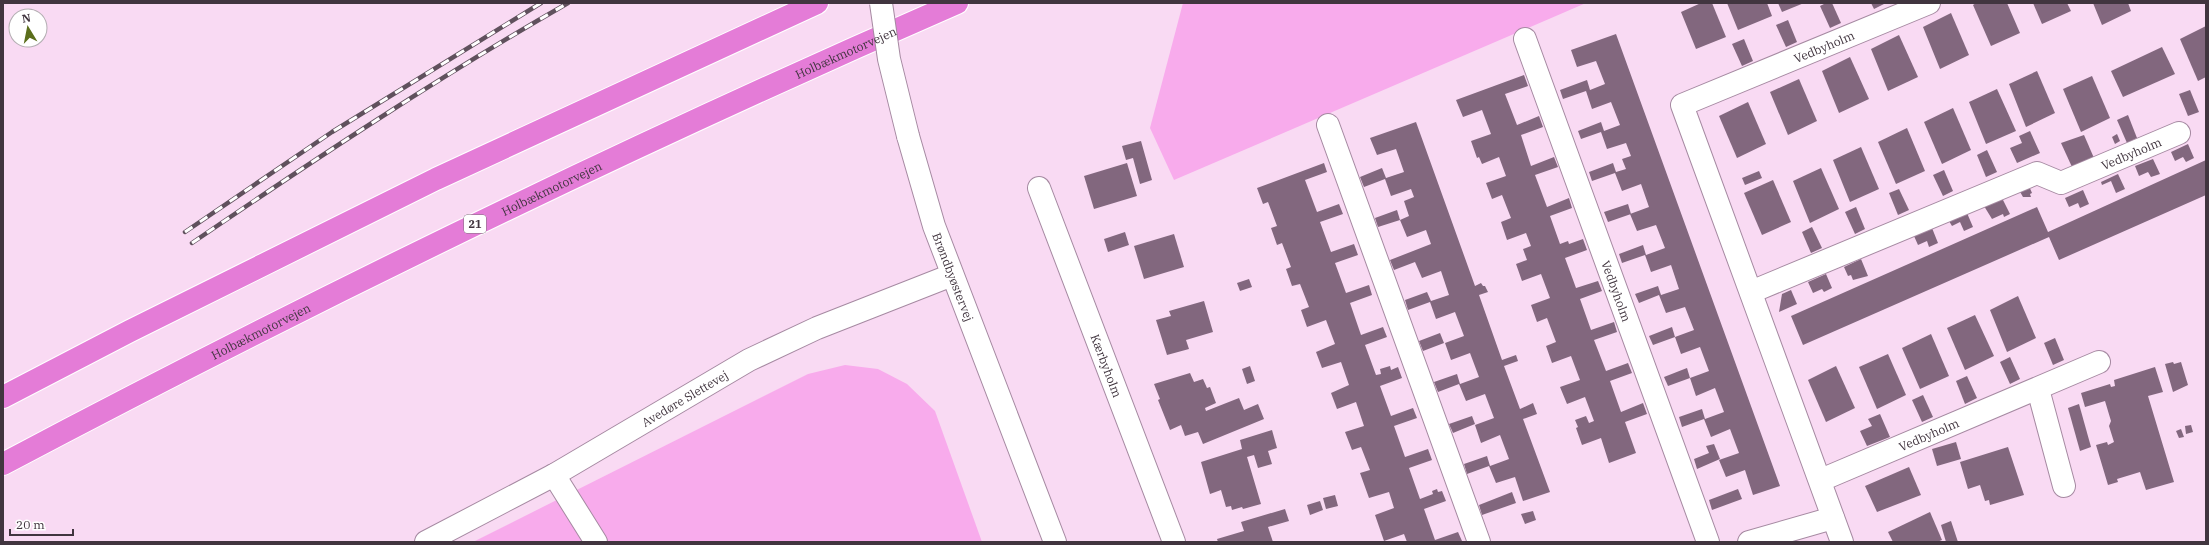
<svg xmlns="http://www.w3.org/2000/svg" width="2209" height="545" viewBox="0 0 2209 545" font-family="'IBM Plex Serif',serif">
<rect width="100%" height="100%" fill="#f9daf3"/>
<g fill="#f8abec">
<polygon points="1183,3 1586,3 1174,180 1150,128"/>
<polygon points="845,365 878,369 907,384 935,411 982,542 473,542 808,374"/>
</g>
<g fill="#82677e">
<polygon points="1701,3 1712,3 1726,37 1696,49 1681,12"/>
<polygon points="1727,3 1767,3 1772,16 1738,30"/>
<polygon points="1778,3 1804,3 1782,12"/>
<polygon points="1826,3 1832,3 1841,23 1830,28 1820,6"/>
<polygon points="1871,3 1886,3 1874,9"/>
<polygon points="1976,3 2007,3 2020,33 1991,46 1973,5"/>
<polygon points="2033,3 2067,3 2071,11 2042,24"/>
<polygon points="2093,3 2128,3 2131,11 2102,25"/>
<polygon points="1951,13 1969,55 1940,69 1923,27"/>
<polygon points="1788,20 1797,42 1786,47 1776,25"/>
<polygon points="2206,26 2206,77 2198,81 2180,39"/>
<polygon points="1616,34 1780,486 1753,495 1745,470 1726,477 1719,460 1739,453 1730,429 1711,437 1704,419 1682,427 1679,417 1702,409 1705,419 1724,412 1715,388 1696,396 1690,378 1709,371 1700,347 1681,354 1675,337 1694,330 1685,307 1666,313 1659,295 1639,303 1635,294 1658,286 1661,295 1679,289 1671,265 1651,272 1645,255 1622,263 1619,254 1643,245 1646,255 1665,248 1656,225 1637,231 1630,214 1649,207 1641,184 1622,191 1615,173 1592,181 1589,172 1613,163 1616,172 1626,169 1622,159 1631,156 1626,143 1607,149 1601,132 1581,139 1578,131 1601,122 1604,131 1620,125 1611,102 1592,109 1586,91 1563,99 1560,90 1587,80 1590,90 1605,84 1596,61 1577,67 1571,50"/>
<polygon points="1899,35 1918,77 1888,91 1871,49"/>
<polygon points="1744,39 1753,61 1742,66 1732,44"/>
<polygon points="2162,47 2175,74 2123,97 2111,71"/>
<polygon points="1850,57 1869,99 1839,113 1822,71"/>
<polygon points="2037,71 2055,113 2026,127 2009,84"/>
<polygon points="1524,75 1528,86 1505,94 1517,125 1539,116 1543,127 1521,135 1531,166 1554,157 1558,167 1535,175 1547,207 1569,198 1572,208 1550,216 1560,244 1568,241 1569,244 1583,239 1587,250 1565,258 1576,288 1598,281 1602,291 1580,299 1591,330 1614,322 1617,332 1594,340 1606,371 1628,363 1632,373 1610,381 1621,412 1643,403 1647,414 1625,422 1636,453 1609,463 1601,438 1582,445 1576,428 1578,427 1575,420 1586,416 1589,423 1594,421 1585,397 1567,404 1560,387 1580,380 1571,356 1552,363 1546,346 1556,342 1547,318 1537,322 1531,305 1550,298 1541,274 1522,281 1516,264 1527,260 1523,249 1531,246 1526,233 1507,240 1501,222 1511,218 1502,195 1492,199 1486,183 1506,176 1499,157 1482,164 1479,157 1477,158 1471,141 1491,134 1482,110 1463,117 1456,100"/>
<polygon points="2092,76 2110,118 2081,132 2063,89"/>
<polygon points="1799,79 1817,121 1788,135 1770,92"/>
<polygon points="1997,89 2016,131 1986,144 1969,102"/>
<polygon points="2190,90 2199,112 2188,116 2179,94"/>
<polygon points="1748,102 1766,144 1737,158 1719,116"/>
<polygon points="1953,108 1971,150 1942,164 1924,122"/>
<polygon points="2128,115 2137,138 2127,143 2117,120"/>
<polygon points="1416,122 1475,286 1481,283 1483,286 1485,286 1488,292 1479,295 1502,360 1516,355 1518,361 1504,366 1520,409 1533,403 1537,414 1523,419 1550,492 1523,501 1515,477 1496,483 1489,466 1467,474 1464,464 1487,456 1490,466 1509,459 1500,435 1481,443 1475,425 1494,418 1485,394 1466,401 1459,384 1438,392 1434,382 1457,374 1460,384 1479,377 1470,353 1451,360 1445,343 1464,336 1455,312 1436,319 1430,302 1408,310 1405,300 1427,292 1431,301 1449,295 1441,271 1422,278 1415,262 1394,270 1390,260 1431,244 1426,230 1407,237 1400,220 1409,216 1404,201 1414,197 1411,189 1391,196 1385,179 1364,187 1360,177 1382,168 1386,178 1404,172 1396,149 1377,155 1370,138"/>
<polygon points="1907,128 1925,171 1896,184 1878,142"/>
<polygon points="2030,131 2040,153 2017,163 2010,148 2022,143 2019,136"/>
<polygon points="2117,134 2120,141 2115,144 2112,137"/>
<polygon points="2084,135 2094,158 2072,167 2061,143"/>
<polygon points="1141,141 1152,180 1140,184 1133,158 1126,160 1122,146"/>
<polygon points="2188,144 2194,158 2186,162 2183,157 2175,161 2171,152"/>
<polygon points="1861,147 1879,189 1850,202 1833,160"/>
<polygon points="1987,150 1997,172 1986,177 1977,155"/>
<polygon points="2153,159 2160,174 2151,177 2148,172 2139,176 2135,166"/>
<polygon points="2206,160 2206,195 2059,260 2049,237 1803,345 1791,316 2037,207 2048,232"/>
<polygon points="1127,163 1137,196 1094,209 1084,176"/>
<polygon points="1324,163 1327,172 1305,180 1317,212 1339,204 1343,214 1320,222 1331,252 1354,244 1358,255 1335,263 1346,293 1369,285 1372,295 1350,303 1361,335 1383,327 1387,337 1365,345 1376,375 1381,374 1380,369 1390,366 1391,370 1398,367 1402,378 1380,386 1391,416 1413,408 1417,418 1394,426 1405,457 1428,449 1432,460 1409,468 1420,499 1433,494 1432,491 1437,489 1438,492 1442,491 1446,501 1424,509 1435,540 1458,532 1462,541 1460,542 1407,542 1404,534 1384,541 1375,515 1394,508 1389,492 1369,498 1360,473 1370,470 1361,447 1352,450 1345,432 1364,426 1356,402 1337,409 1331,393 1349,385 1341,362 1322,368 1316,352 1335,344 1326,320 1307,327 1301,310 1309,307 1300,284 1292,286 1286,269 1291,267 1282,243 1277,245 1271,228 1277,226 1268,202 1263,204 1257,188"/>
<polygon points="1821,168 1839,209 1810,223 1793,181"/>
<polygon points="1944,170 1953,191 1943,196 1933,175"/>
<polygon points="1759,171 1762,178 1745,185 1742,178"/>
<polygon points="2118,174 2125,189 2116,193 2111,181 2102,185 2101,182"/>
<polygon points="1773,180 1791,222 1762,235 1744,193"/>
<polygon points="2029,186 2032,193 2030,194 2031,197 2023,197 2019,190"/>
<polygon points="1899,189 1909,210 1898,215 1889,193"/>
<polygon points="2083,190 2089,204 2080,208 2078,203 2069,207 2065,198"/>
<polygon points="2002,198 2010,214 2004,217 2003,214 1992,219 1984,206"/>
<polygon points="1628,204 1631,214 1608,222 1604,212"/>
<polygon points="1856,207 1865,229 1855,234 1845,212"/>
<polygon points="1397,210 1400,220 1378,227 1375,218"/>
<polygon points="1967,213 1973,227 1964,231 1960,222 1952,226 1949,221"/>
<polygon points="1812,227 1822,248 1811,253 1802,232"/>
<polygon points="1932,228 1938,243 1929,247 1927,241 1918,245 1914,236"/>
<polygon points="1125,232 1129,245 1108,252 1104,239"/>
<polygon points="1174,234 1184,267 1144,279 1134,246"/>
<polygon points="1861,259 1868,276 1853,280 1851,275 1848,276 1844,267"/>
<polygon points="1826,274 1832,288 1824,292 1822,289 1813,293 1808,282"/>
<polygon points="1249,279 1252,287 1240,291 1237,283"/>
<polygon points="1791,290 1797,304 1779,312 1782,294"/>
<polygon points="2018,296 2036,338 2007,352 1990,310"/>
<polygon points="1204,301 1213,332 1186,340 1189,349 1167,355 1156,320 1171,316 1169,311"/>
<polygon points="1975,315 1994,356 1965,370 1947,328"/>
<polygon points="1672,327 1675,337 1653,345 1649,336"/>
<polygon points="1440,333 1444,343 1423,351 1419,341"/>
<polygon points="1931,334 1949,376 1920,389 1902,348"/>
<polygon points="2055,338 2064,360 2053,365 2044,343"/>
<polygon points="1888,354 1906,395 1877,409 1859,367"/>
<polygon points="2010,357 2020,379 2010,384 2000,362"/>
<polygon points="2173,362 2174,364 2181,362 2188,385 2173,392 2165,364"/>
<polygon points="1250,366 1255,381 1247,384 1242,369"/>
<polygon points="1836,366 1855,408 1826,422 1808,380"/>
<polygon points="2155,367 2163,392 2148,396 2174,482 2146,490 2140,472 2117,479 2118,482 2108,485 2096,445 2107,442 2108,445 2114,442 2109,426 2111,421 2105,401 2085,407 2081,393 2110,384 2111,387 2115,386 2114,380"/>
<polygon points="1687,368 1690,378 1668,386 1664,377"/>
<polygon points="1190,373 1194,382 1203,379 1207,388 1210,387 1216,403 1205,408 1206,411 1239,398 1244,410 1258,404 1264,419 1203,444 1198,432 1185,436 1181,425 1170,430 1158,400 1160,399 1154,384"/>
<polygon points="1967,376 1977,398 1965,404 1956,381"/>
<polygon points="1923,395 1933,417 1922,422 1912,400"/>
<polygon points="2079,404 2091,447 2080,451 2068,408"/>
<polygon points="1880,414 1890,437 1867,446 1860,431 1872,426 1868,419"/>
<polygon points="1472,416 1475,424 1453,433 1449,424"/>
<polygon points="2191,425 2193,432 2186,434 2185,426"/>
<polygon points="2181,429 2184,437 2179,438 2176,431"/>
<polygon points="1272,430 1277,448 1268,451 1272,464 1258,468 1254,455 1247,457 1261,504 1243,509 1242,507 1232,510 1231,506 1226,507 1221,490 1210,494 1201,462 1242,449 1240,440"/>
<polygon points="1956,442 1961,459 1937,466 1932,449"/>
<polygon points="1714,444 1720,459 1697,469 1694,459 1709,453 1706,446"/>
<polygon points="2008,447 2024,495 1990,505 1989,500 1985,501 1980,485 1968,489 1960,462"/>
<polygon points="1909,467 1921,495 1877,512 1865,486"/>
<polygon points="1738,489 1742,499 1712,510 1709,500"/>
<polygon points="1512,492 1516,503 1482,515 1479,505"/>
<polygon points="1335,495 1338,506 1326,509 1323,498"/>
<polygon points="1320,501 1323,510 1310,515 1307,505"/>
<polygon points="1285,509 1289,521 1268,527 1273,542 1218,542 1217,539 1244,531 1241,522"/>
<polygon points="1533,511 1536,520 1525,524 1521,514"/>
<polygon points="1930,512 1942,540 1937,542 1893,542 1888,532"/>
<polygon points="1951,521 1958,542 1946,542 1941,525"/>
</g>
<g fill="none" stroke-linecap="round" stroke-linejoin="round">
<defs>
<g id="minor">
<path id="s1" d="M1525,39L1708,542"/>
<polyline points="1328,125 1479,542"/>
<path id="s2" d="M1039,188L1174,542"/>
<path id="s3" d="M1751,292L2037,173L2061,183L2179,133"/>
<polyline points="2038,389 2064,486"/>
<polyline points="554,475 596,542"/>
<path id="s4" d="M1821,480L2099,362"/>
<path id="s5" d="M426,542L554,475L749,360L817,328L952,275"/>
<polyline points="1749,542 1833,518"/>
<path id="s6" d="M1842,542L1682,105L1929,3"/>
</g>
<g id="tertiary">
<path id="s7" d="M908,136L934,226L1055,542"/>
</g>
<g id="motorway">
<polyline points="3,397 130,331 436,179 817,3"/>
<path id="s8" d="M3,464C315,299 633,144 957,3"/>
</g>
</defs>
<use href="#minor" stroke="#a68aa2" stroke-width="24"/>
<use href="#tertiary" stroke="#a68aa2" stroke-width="24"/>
<use href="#motorway" stroke="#fff" stroke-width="24"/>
<use href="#minor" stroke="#fff" stroke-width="22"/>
<use href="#tertiary" stroke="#fff" stroke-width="22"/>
<use href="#motorway" stroke="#e47cd7" stroke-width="22"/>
<defs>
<g id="rail">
<polyline points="185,232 332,132 541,3"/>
<path d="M192,243C315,159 439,77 568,3"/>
</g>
</defs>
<use href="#rail" stroke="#60515d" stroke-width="4.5"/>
<use href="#rail" stroke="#fff" stroke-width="3" stroke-dasharray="9" stroke-linecap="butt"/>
<defs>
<polyline id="tertiary-bridge" points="881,3 889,59 908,136"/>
</defs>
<use href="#tertiary-bridge" stroke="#a68aa2" stroke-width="24" stroke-linecap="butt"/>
<use href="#tertiary-bridge" stroke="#fff" stroke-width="22"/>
</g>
<g text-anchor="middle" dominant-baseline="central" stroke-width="4" stroke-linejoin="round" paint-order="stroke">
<rect fill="#fff" stroke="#7a7279" stroke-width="1" x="464" y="215" width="22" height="18" rx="3"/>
<g font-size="11" font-weight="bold" fill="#41353f">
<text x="475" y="224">21</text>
</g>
<g font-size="12" fill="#41353f" stroke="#fff">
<text stroke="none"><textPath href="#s6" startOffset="619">Vedbyholm</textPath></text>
<text stroke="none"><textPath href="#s8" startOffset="938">Holbækmotorvejen</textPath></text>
<text stroke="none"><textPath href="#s3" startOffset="412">Vedbyholm</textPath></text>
<text stroke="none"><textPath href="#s8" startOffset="614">Holbækmotorvejen</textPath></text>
<text stroke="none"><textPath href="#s7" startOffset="148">Brøndbyøstervej</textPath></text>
<text stroke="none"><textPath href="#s1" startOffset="268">Vedbyholm</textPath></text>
<text stroke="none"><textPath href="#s8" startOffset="290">Holbækmotorvejen</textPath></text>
<text stroke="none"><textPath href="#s2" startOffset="190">Kærbyholm</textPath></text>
<text stroke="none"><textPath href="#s5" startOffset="296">Avedøre Slettevej</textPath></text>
<text stroke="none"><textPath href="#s4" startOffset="117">Vedbyholm</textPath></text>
</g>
</g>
<rect width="2209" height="545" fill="none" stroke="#41353f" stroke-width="8"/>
<g transform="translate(28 28) rotate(350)"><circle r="19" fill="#ffffff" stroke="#b3aeb2"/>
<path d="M0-3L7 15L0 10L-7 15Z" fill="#5b6e1c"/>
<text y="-6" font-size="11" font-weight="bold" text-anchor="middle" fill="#41353f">N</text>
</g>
<path d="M10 529v6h63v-6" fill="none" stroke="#41353f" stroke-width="2"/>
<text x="16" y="529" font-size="12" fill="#41353f" stroke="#ffffff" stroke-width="3" paint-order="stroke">20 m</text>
</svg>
